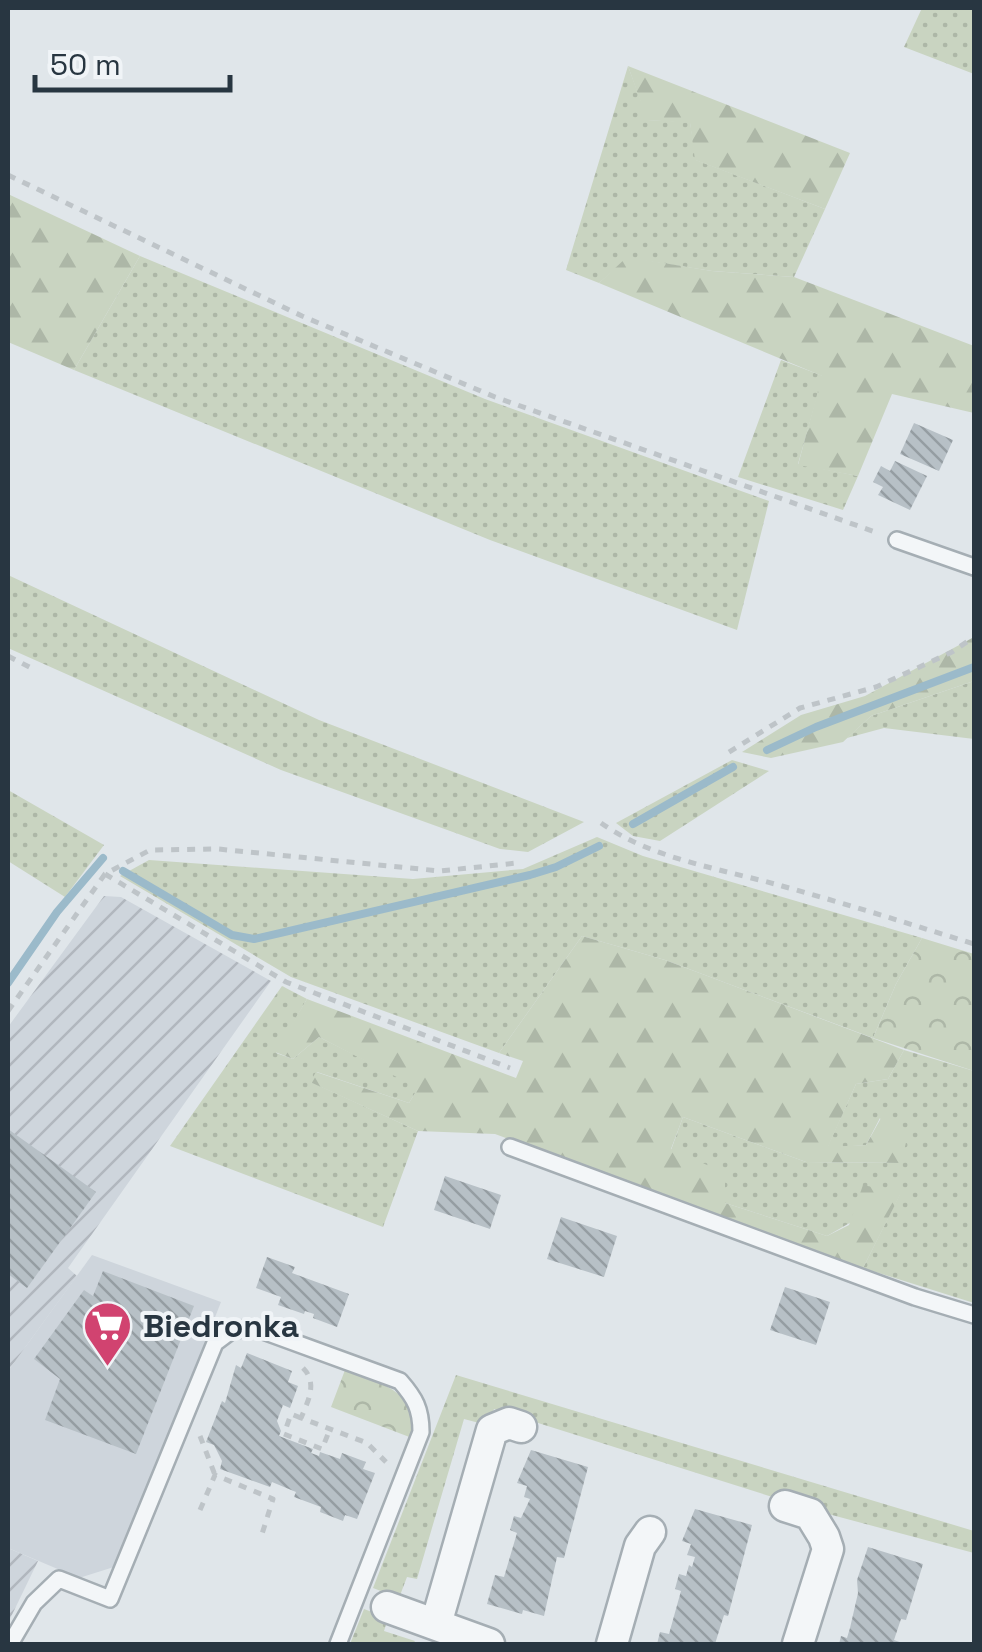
<svg xmlns="http://www.w3.org/2000/svg" width="982" height="1652" viewBox="0 0 982 1652" font-family="'Space Grotesk',sans-serif">
<defs>
<pattern id="industrial-furrows" width="10" height="10" patternUnits="userSpaceOnUse" patternTransform="scale(2.5)"><rect width="10" height="10" fill="#ced5dc"/><path d="M-1 1l2-2M0 10L10 0M9 11l2-2" fill="none" stroke="#b1b7be"/></pattern>
<pattern id="grass-dots" width="8" height="8" patternUnits="userSpaceOnUse" patternTransform="scale(2.5)"><rect width="8" height="8" fill="#c9d4c1"/><path d="M2 2h.1M6 6h.1" fill="none" stroke="#adb7a7" stroke-width="1.8" stroke-linecap="round"/></pattern>
<pattern id="forest-firs" width="22" height="20" patternUnits="userSpaceOnUse" patternTransform="scale(2.5)"><rect width="22" height="20" fill="#c9d4c1"/><path d="M5 1l3.5 6h-7zM16 11l3.5 6h-7z" fill="#adb7a7"/></pattern>
<pattern id="park-crowns" width="20" height="18" patternUnits="userSpaceOnUse" patternTransform="scale(2.5)"><rect width="20" height="18" fill="#c9d4c1"/><path d="M2 6a3 3 0 1 1 6 0M12 15a3 3 0 1 1 6 0" fill="none" stroke="#adb7a7"/></pattern>
<pattern id="building-back-hatch" width="6" height="6" patternUnits="userSpaceOnUse" patternTransform="scale(2.5)"><rect width="6" height="6" fill="#b7c0c6"/><path d="M-1 5l2 2M0 0l6 6M5-1l2 2" fill="none" stroke="#959da2"/></pattern>
</defs>
<rect width="100%" height="100%" fill="#e0e6ea"/>
<polygon fill="#ced5dc" points="92,1255 221,1302 117,1566 79,1578 8,1548 8,1371"/>
<g fill="url(#industrial-furrows)">
<polygon points="104,896 121,897 271,981 68,1268 77,1276 8,1371 8,1027"/>
<polygon points="8,1548 38,1561 8,1623"/>
</g>
<g fill="url(#grass-dots)">
<polygon points="922,8 974,8 974,74 904,47"/>
<polygon points="628,66 648,120 690,122 696,160 825,209 794,277 712,271 628,258 599,283 566,270"/>
<polygon points="140,256 485,399 769,501 737,630 490,540 74,370"/>
<polygon points="781,360 823,376 798,464 858,476 843,510 738,477"/>
<polygon points="8,575 319,720 584,822 528,852 500,849 281,770 8,648"/>
<polygon points="974,681 974,739 884,728 847,738 871,716"/>
<polygon points="732,760 769,771 660,841 633,836 616,823"/>
<polygon points="8,790 104,845 65,897 8,861"/>
<polygon points="597,837 643,856 922,938 896,984 873,1038 665,960 582,936 499,1053 291,977 120,876 149,860 413,879 523,869"/>
<polygon points="282,986 307,999 276,1053 293,1059 319,1037 419,1087 409,1103 317,1072 311,1082 418,1131 383,1227 170,1146"/>
<polygon points="904,1050 974,1071 974,1303 863,1268 900,1194 827,1236 725,1203 671,1150 683,1117 806,1162 901,1163 880,1118 866,1145 827,1148 856,1084 888,1079"/>
<polygon points="456,1375 974,1531 974,1553 817,1511 494,1409 490,1420 483,1424 464,1419 417,1579 407,1577 399,1598 373,1588"/>
<polygon points="364,1609 388,1618 384,1631 415,1641 413,1644 350,1644"/>
</g>
<g fill="url(#forest-firs)">
<polygon points="628,66 850,153 825,209 695,160 690,123 647,120"/>
<polygon points="8,194 140,256 74,370 8,342"/>
<polygon points="627,257 712,271 794,277 974,346 974,413 892,394 858,476 798,465 822,376 599,283"/>
<polygon points="974,637 974,681 871,716 843,742 771,758 742,752 801,715 865,696"/>
<polygon points="582,936 665,960 904,1050 888,1079 856,1084 828,1147 866,1145 881,1118 909,1130 901,1163 806,1162 683,1117 671,1149 725,1173 725,1203 827,1236 849,1225 863,1185 901,1193 863,1268 495,1134 418,1131 310,1082 316,1072 409,1103 418,1088 319,1037 293,1059 275,1052 307,999 516,1078 523,1061 499,1053"/>
</g>
<g fill="url(#park-crowns)">
<polygon points="922,938 974,954 974,1071 873,1038 896,984"/>
<path d="M345,1370C379,1383 423,1392 412,1438L331,1407Z"/>
</g>
<g fill="none" stroke-linecap="round" stroke-linejoin="round">
<g stroke="#9bbaca" stroke-width="8">
<polyline points="767,750 816,727 974,667"/>
<polyline points="633,824 733,767"/>
<polyline points="123,871 232,935 254,939 530,875 556,867 599,846"/>
<polyline points="8,983 57,912 103,858"/>
</g>
</g>
<g fill="url(#building-back-hatch)">
<polygon points="914,423 953,440 939,471 900,454"/>
<polygon points="895,461 927,476 910,510 878,495 883,487 873,482 881,466 890,471"/>
<polygon points="8,1129 96,1192 27,1288 8,1274"/>
<polygon points="445,1176 501,1195 490,1229 434,1210"/>
<polygon points="561,1217 617,1236 604,1277 547,1259"/>
<polygon points="267,1257 295,1267 292,1273 349,1294 337,1327 313,1318 314,1314 305,1311 304,1314 278,1305 281,1297 256,1288"/>
<polygon points="103,1271 194,1306 136,1454 45,1420 60,1379 34,1359 84,1290 93,1296"/>
<polygon points="785,1287 830,1302 816,1345 770,1330"/>
<polygon points="247,1353 292,1371 288,1382 298,1386 290,1408 283,1405 277,1421 281,1431 279,1436 313,1449 311,1453 319,1456 320,1452 340,1459 342,1453 366,1462 363,1469 375,1473 357,1519 345,1515 343,1521 320,1512 321,1507 294,1497 296,1492 272,1482 270,1487 220,1469 222,1461 214,1445 206,1442 222,1401 225,1403 236,1365 241,1368"/>
<polygon points="531,1450 588,1467 564,1558 557,1557 544,1616 523,1610 522,1614 487,1604 495,1575 504,1577 517,1533 510,1530 514,1516 521,1518 530,1499 524,1497 527,1486 517,1483"/>
<polygon points="695,1509 752,1525 728,1616 724,1615 715,1644 657,1644 660,1632 669,1634 681,1591 675,1589 679,1574 686,1576 689,1565 692,1567 695,1557 687,1555 691,1544 682,1541"/>
<polygon points="868,1547 923,1564 906,1620 901,1619 894,1640 905,1644 839,1644 841,1636 847,1638 850,1628 858,1593 857,1580"/>
</g>
<g fill="none" stroke-linecap="round" stroke-linejoin="round">
<defs>
<g id="lane">
<polyline points="897,540 974,567"/>
<polyline points="510,1147 915,1297 974,1315"/>
<path d="M10,1644L34,1603L59,1579L110,1599L215,1343L231,1331L252,1327L400,1381C415,1398 421,1409 421,1432L338,1644"/>
</g>
<g id="street">
<polyline points="785,1506 810,1514 824,1537 828,1549 798,1644"/>
<polyline points="387,1607 489,1644"/>
<polyline points="436,1624 492,1430 509,1423 521,1427"/>
<polyline points="612,1644 640,1546 650,1532"/>
</g>
</defs>
<use href="#lane" stroke="#a5aeb4" stroke-width="20"/>
<use href="#street" stroke="#a5aeb4" stroke-width="35"/>
<g stroke="#bec4c8" stroke-width="5" stroke-dasharray="8 8" stroke-linecap="butt">
<polyline points="8,175 302,316 495,397 878,533"/>
<polyline points="8,656 35,670"/>
<polyline points="729,752 800,708 876,687 952,652 974,637"/>
<path d="M601,823C652,859 722,869 782,886C847,904 910,924 974,944"/>
<polyline points="105,874 286,982 510,1068"/>
<polyline points="8,1011 105,874 150,850 218,849 440,871 517,863"/>
<path d="M303,1368C318,1383 308,1401 301,1418L367,1443L386,1462"/>
<polyline points="301,1418 291,1414 284,1434 322,1449 330,1429"/>
<polyline points="200,1436 215,1475"/>
<polyline points="200,1510 215,1475 273,1499 262,1534"/>
</g>
<use href="#lane" stroke="#f3f6f8" stroke-width="15"/>
<use href="#street" stroke="#f3f6f8" stroke-width="30"/>
</g>
<defs>
<symbol id="supermarket-pin" viewBox="-11 -11 22 30"><path d="M0 17L-7.5 6A9.5 9.5 0 1 1 7.5 6Z" fill="#d14370" stroke="#f0f4f7"/><path d="M-6-5.5h2.5l.6 2H6L4.5 2H-2.5L-4.4-4H-6ZM-1.5 3.2a1.3 1.3 0 1 0 .1 0ZM3 3.2a1.3 1.3 0 1 0 .1 0Z" fill="#fff"/></symbol>
</defs>
<g fill-rule="evenodd">
<use href="#supermarket-pin" x="80" y="1298" width="55" height="75"/>
</g>
<g text-anchor="middle" dominant-baseline="central" stroke-width="8" stroke-linejoin="round" paint-order="stroke">
<g font-size="32" font-weight="bold" fill="#283641" stroke="#f0f4f7" text-anchor="start">
<text x="143" y="1326">Biedronka</text>
</g>
</g>
<rect width="982" height="1652" fill="none" stroke="#283641" stroke-width="20"/>
<path d="M35 75v15h195v-15" fill="none" stroke="#283641" stroke-width="5"/>
<text x="50" y="75" font-size="30" fill="#283641" stroke="#f0f4f7" stroke-width="8" paint-order="stroke">50 m</text>
</svg>
